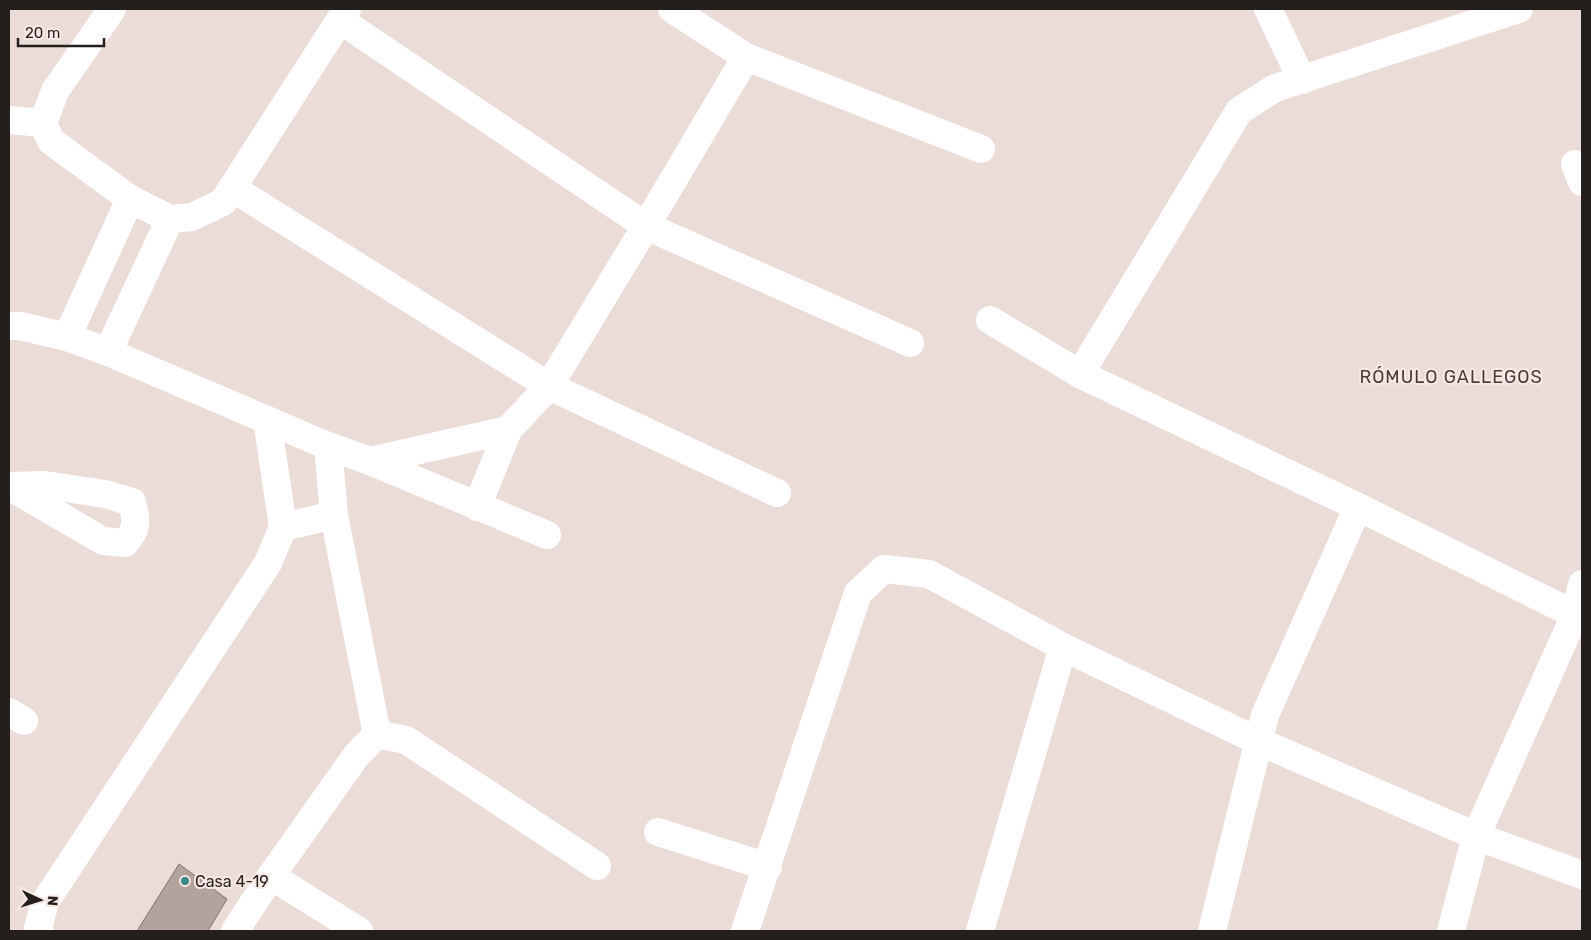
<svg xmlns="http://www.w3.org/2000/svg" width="1591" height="940" viewBox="0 0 1591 940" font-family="Rubik,sans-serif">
<rect width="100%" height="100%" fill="#ecdcd7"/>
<polygon fill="#b2a39e" stroke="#81726e" points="179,864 227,899 208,931 137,931"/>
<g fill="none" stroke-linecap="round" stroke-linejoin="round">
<g stroke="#fff" stroke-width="28">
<polyline points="112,9 55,91 43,123 51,141 130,199 170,219 192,217 223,202 347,9"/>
<polyline points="672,9 746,57 981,149"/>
<polyline points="1268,9 1302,80"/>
<polyline points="340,20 646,226 910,343"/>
<polyline points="9,120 43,123"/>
<polyline points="1575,164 1582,182"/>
<polyline points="232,188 549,386 777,493"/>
<polyline points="990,320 1080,374 1358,507 1582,618"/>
<polyline points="9,326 20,326 67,337 108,352 328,446 370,461 547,535"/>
<polyline points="67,337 130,199"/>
<polyline points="108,352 170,219"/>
<polyline points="1080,374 1239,111 1275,88 1519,9"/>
<polyline points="328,446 334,515 377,734 406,740 597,866"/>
<polyline points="370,461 508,430"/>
<path d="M9,486L103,541L125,543C139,528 136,520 132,502L105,494L45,485L9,486"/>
<polyline points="477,507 508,430 549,386 646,226 746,57"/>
<polyline points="283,527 334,515"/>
<polyline points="9,712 24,721"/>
<polyline points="658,832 768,867"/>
<polyline points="271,876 359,931"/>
<polyline points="40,931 38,928 45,902 268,563 283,527 267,420"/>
<polyline points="235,931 271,876 356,756 377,734"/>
<polyline points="745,931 858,593 884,569 929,574 1063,647 1260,742 1476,836 1582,875"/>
<polyline points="980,931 1063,647"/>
<polyline points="1212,931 1265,715 1358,507"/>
<polyline points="1451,931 1476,836 1575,615 1582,584"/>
</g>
</g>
<circle fill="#3f8787" stroke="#f9e9e4" stroke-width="2" cx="185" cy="881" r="5"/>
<g text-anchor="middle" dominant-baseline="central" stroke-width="4" stroke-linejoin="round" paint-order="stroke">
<g font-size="16" fill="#241e1c" stroke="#f9e9e4" text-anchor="start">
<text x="195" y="881">Casa 4-19</text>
</g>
<g font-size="18" letter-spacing="1" fill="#4a3d39" stroke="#f9e9e4">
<text x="1451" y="377">RÓMULO GALLEGOS</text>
</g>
</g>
<rect width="1591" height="940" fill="none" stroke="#241e1c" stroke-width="20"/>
<g transform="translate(40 900) rotate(94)" stroke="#f9e9e4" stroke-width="4" paint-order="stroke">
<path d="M0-4L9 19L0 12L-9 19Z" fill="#241e1c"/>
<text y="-8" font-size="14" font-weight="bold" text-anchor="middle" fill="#241e1c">N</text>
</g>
<path d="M18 38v8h86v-8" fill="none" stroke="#241e1c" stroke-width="2.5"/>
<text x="25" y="38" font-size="15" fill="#241e1c" stroke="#f9e9e4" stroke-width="4" paint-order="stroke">20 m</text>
</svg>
